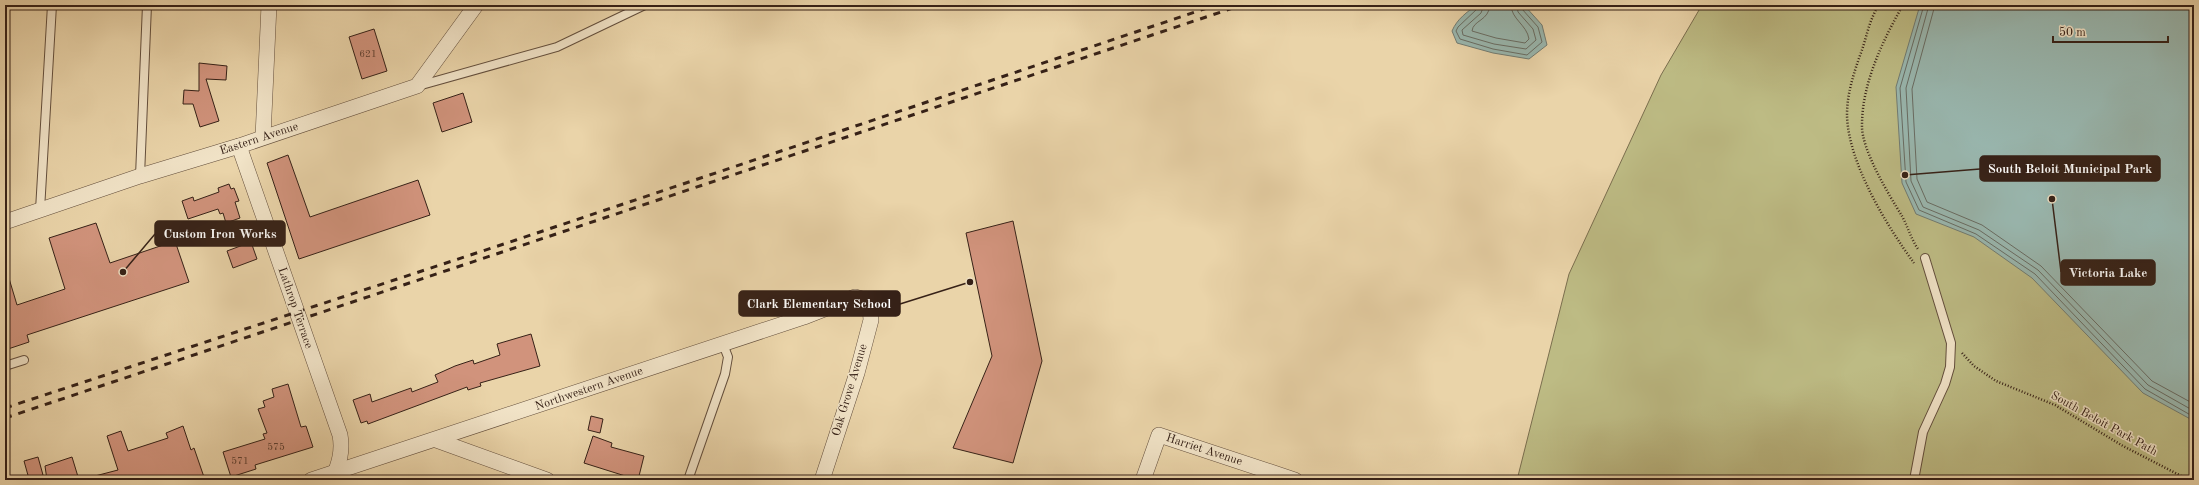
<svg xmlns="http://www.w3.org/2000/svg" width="2199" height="485" viewBox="0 0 2199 485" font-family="'Old Standard TT',serif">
<rect width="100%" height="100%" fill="#ead4a9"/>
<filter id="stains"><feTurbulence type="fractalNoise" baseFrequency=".005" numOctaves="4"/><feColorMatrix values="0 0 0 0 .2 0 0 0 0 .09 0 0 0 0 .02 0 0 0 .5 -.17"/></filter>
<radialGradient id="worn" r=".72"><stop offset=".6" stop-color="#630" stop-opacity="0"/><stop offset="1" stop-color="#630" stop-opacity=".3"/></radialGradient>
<polygon fill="#bdbb84" stroke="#7a6e4e" points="1702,5 2194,5 2194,480 1517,480 1569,274 1661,75"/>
<g fill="#99b7af" stroke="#717b72">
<path d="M1477,5H1524L1542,25L1547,45L1529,59L1493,53L1457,43L1452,31C1457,19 1467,12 1477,5Z"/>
<polygon points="1920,5 2194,5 2194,421 2143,393 2032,278 1974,237 1916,214 1902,183 1896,87"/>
</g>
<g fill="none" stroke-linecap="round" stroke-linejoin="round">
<g stroke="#686c63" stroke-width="1">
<polyline points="1479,5 1477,9 1458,27 1456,31 1460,39 1493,49 1527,55 1542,42 1538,27 1522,9 1522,5"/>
<polyline points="1484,5 1481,13 1462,30 1463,35 1494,44 1526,49 1536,40 1533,29 1518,12 1517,5"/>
<path d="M1490,5C1489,21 1473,20 1472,31L1496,38L1525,43L1529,39C1527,25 1511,19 1511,5"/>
<polyline points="1924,5 1900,88 1906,182 1919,210 1976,234 2035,274 2145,389 2194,417"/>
<polyline points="1929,5 1906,88 1911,181 1923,207 1979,230 2038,270 2148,385 2194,411"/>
<polyline points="1935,5 1912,89 1917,179 1927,202 1982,225 2041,266 2152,381 2194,404"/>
</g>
</g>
<g fill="#d1937c" stroke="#362117">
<polygon points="374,29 387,71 362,79 349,37"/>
<polygon points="199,63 227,66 226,80 206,79 219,121 200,127 193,104 183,104 184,90 199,91"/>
<polygon points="463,93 472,122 442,132 433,103"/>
<polygon points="288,155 310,217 418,180 430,215 299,259 267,163"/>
<polygon points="229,184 231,189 234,188 239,201 235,202 240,218 226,223 223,213 220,214 218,209 188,219 182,201 193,197 194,201 219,192 218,188"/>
<polygon points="1013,221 1042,361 1013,463 953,448 992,356 966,233"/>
<polygon points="96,223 110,263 175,241 189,282 27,335 29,342 5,350 5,276 8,275 17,305 65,289 49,238"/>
<polygon points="251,242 257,259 233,268 227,251"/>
<polygon points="531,334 540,366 480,383 481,386 468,390 467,387 368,424 367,421 361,423 353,400 370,394 372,402 411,388 412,392 438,382 435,375 455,366 473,360 474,364 500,355 497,344"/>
<polygon points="288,384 301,427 306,426 313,447 255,465 256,469 231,477 223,452 265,439 263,434 267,433 258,409 265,407 263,401 274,397 272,389"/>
<polygon points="591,416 603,419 600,433 588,430"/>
<polygon points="183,426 191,450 194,448 205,480 96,480 95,476 118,470 107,436 121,431 128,451 168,438 166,433"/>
<polygon points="593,436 612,443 611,447 644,456 638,480 584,463"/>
<polygon points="38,457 43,475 29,479 24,461"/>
<polygon points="72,457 79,480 47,480 45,466"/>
</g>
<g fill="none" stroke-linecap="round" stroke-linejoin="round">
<defs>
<g id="lane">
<polyline points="418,86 557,47 645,5"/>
<polyline points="140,176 147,5"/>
<polyline points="40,210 52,5"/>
<polyline points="5,366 24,360"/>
<polyline points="688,480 725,374 728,357 723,344"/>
<polyline points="1914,480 1923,432 1945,384 1950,367 1951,343 1925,258"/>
</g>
<g id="street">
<polyline points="263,137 269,5"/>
<path d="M239,146L340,435C343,451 339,464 333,478"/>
<polyline points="5,222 140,176 239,146 417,86 476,5"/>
<polyline points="436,440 547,480"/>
<polyline points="311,480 804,317 855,297 865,300 870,306 871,320 857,373 822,480"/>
<polyline points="1143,480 1159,435 1295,480"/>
</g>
</defs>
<use href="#lane" stroke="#634e3c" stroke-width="10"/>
<use href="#street" stroke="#634e3c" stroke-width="16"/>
<g stroke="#362117" stroke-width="2.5" stroke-dasharray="1 2" stroke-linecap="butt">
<path d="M1879,5C1870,18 1867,35 1862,50C1854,72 1847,93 1847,115C1848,163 1887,226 1914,263"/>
<path d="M1903,5C1883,40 1862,83 1862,125C1861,149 1889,195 1902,216C1908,227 1911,239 1918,249"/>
<polyline points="1962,353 1974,366 1996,381 2055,405 2123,446 2189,480"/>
</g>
<use href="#lane" stroke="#f1e3c7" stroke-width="8"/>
<use href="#street" stroke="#f1e3c7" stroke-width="15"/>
<g stroke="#362117" stroke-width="3" stroke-dasharray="7 7" stroke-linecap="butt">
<polyline points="5,408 516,240 1216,5"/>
<polyline points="5,418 1242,5"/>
</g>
</g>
<g text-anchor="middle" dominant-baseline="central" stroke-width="3" stroke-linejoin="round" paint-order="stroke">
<g font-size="10" fill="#5d3e30">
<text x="368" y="54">621</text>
<text x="276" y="447">575</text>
<text x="240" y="461">571</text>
</g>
<g font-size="12" fill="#362117" stroke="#f1e3c7">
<text transform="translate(259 139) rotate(-18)">Eastern Avenue</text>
<text transform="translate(295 308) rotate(71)">Lathrop Terrace</text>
<text transform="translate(589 389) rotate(-19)">Northwestern Avenue</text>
<text transform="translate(850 390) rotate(-73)">Oak Grove Avenue</text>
<text transform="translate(2104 424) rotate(29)">South Beloit Park Path</text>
<text transform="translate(1204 450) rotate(18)">Harriet Avenue</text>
</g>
</g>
<path fill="none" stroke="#362117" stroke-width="1.5" d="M1905 175L1980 169M123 272L155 234M2052 199L2061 272M970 282L900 304"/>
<g fill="#362117" stroke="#f1e3c7" stroke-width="1.5">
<circle cx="1905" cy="175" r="4"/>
<circle cx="123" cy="272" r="4"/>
<circle cx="2052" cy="199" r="4"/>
<circle cx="970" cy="282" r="4"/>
</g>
<g fill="#362117" stroke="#362117" stroke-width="1.5">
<rect x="1980" y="156" width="180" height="25" rx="4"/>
<rect x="155" y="221" width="130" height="25" rx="4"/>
<rect x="2061" y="260" width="94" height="25" rx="4"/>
<rect x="739" y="291" width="161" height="25" rx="4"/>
</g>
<g font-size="13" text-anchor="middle" font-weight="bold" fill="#fff">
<text x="2070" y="173">South Beloit Municipal Park</text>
<text x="220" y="238">Custom Iron Works</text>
<text x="2108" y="277">Victoria Lake</text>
<text x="819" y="308">Clark Elementary School</text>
</g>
<rect width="2199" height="485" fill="none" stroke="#ead4a9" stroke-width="20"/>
<rect x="6" y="6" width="2187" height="473" fill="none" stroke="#362117" stroke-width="2"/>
<rect x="10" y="10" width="2179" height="465" fill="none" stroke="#362117"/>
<path d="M2053 36v6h115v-6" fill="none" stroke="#362117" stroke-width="2"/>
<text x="2059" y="36" font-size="12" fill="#362117" stroke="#f1e3c7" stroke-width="3" paint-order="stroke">50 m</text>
<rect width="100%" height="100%" filter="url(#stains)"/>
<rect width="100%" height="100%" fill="url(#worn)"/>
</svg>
